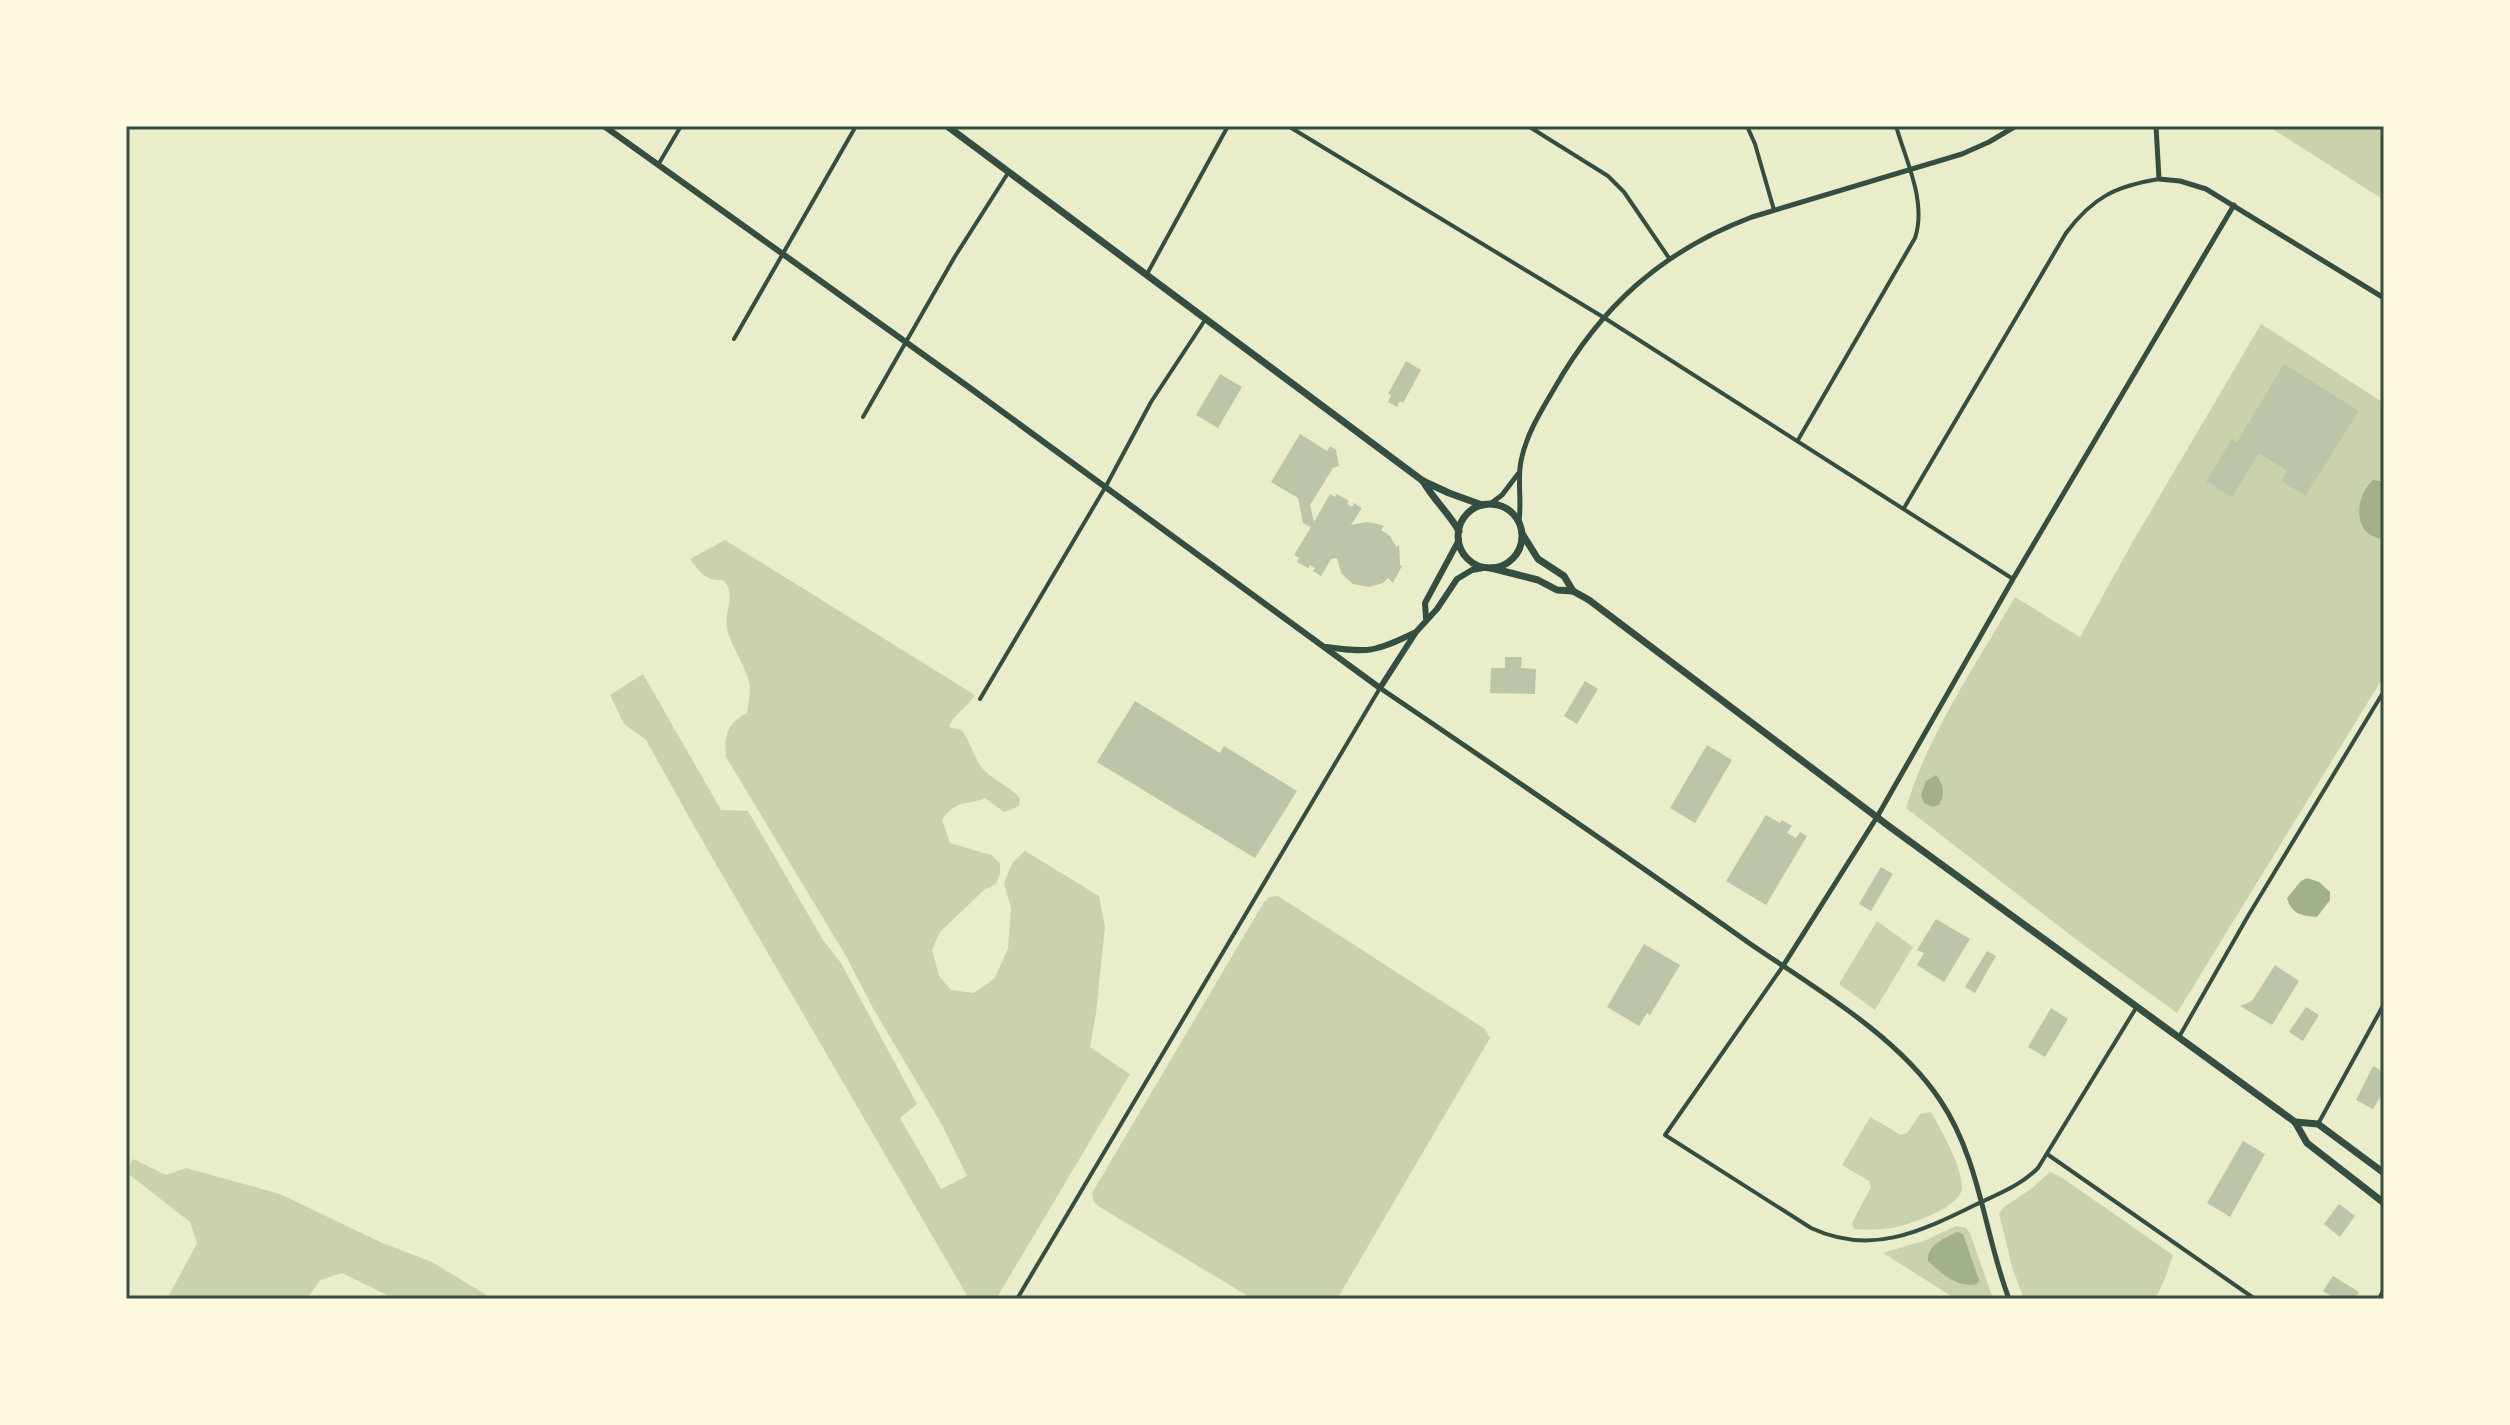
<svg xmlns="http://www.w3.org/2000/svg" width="2510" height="1425" viewBox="0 0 2510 1425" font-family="'Open Sans',sans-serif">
<rect width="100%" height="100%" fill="#e9edc9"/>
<g fill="#cad2ad">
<polygon points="2268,126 2384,126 2384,200"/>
<path d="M2261,324L2384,403V676L2177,1013L2082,944L1906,808C1928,734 1977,663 2015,597L2080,637L2132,543Z"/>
<path d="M725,540L975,695C967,708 954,713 949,727L962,730C971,743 974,759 984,770C995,782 1011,786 1020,799L1019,806L1004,812L985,798C964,806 957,799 942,820L950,843L991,855L1000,863V874L996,884L984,890L940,932L932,950L939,976L951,990L974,993L994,979L1008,949L1011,908L1004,883L1013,862L1025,851L1099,896L1105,927L1096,1013L1090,1047L1130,1074L996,1299H969L698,833L646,740L624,724L610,695L643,674L721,810L748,811L823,940L841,963L917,1104L900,1118L941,1189L967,1176L942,1125L873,1008L846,956L726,757C724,736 727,723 747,713C748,705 750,695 750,687C747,666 731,648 727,628C723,610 738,595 723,580C705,581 700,572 690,559Z"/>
<polygon points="1278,896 1485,1029 1490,1038 1337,1299 1253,1299 1098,1206 1093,1200 1092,1193 1264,902 1269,897"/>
<polygon points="1877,921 1913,947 1875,1010 1839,984"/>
<path d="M1931,1112C1942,1132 1961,1164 1962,1187C1962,1208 1908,1225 1891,1228C1878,1230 1866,1230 1854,1229L1852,1223L1871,1187L1869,1181L1842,1165L1870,1117L1901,1135L1908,1132L1920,1114Z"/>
<polygon points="133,1159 166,1175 186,1168 280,1194 380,1242 432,1262 493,1299 395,1299 342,1273 320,1280 307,1299 167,1299 197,1243 190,1222 126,1172"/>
<path d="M2050,1172L2061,1177L2173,1255C2167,1271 2164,1285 2154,1299H2024L2012,1267L1999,1213L2004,1207L2031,1189Z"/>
<polygon points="1956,1226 1966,1228 1970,1233 1993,1299 1956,1299 1883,1253 1926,1240"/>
</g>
<g fill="#a3b18a">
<path d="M2373,480L2384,482L2383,539C2352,536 2354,497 2373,480Z"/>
<path d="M1936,775C1944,784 1945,796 1939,805L1932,807L1924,803L1921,795L1926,781Z"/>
<path d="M2307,878L2319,882L2330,892V900L2317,917C2302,916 2291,914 2287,898L2301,881Z"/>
<path d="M1957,1232L1963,1234L1979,1280L1977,1284C1958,1289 1941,1273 1928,1261C1927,1244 1944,1239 1957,1232Z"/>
</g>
<g fill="#bcc5a7">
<polygon points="1406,361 1421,370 1403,403 1400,401 1397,407 1388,402 1391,395 1388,394"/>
<polygon points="2284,364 2359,411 2305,496 2281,480 2287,471 2259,453 2232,497 2206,481 2232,439 2237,442"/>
<polygon points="1220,374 1242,387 1218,428 1196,415"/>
<polygon points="1300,434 1327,451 1330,446 1336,450 1339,466 1333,468 1310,505 1314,522 1330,494 1335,497 1337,494 1349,501 1347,504 1352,507 1354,503 1362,508 1351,525 1367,522 1378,524 1384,526 1381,530 1390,536 1396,547 1399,545 1400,565 1402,566 1393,583 1388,578 1383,583 1369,587 1353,584 1341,573 1337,558 1331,559 1321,576 1313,571 1315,568 1310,565 1308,568 1297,562 1299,558 1294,555 1311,527 1303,523 1298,498 1271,482"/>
<polygon points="1505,657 1522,657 1521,668 1536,669 1535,694 1490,693 1491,668 1505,668"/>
<polygon points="1585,681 1598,689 1577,724 1564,716"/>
<polygon points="1135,701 1220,753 1224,746 1297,791 1255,858 1097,762"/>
<polygon points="1707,745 1732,760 1695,823 1670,808"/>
<polygon points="1766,815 1780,823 1782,820 1792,826 1787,833 1796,838 1800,832 1807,836 1766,905 1726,881"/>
<polygon points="1881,867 1893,874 1871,911 1859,904"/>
<polygon points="1936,919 1970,939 1944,982 1917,965 1924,953 1917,950"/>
<polygon points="1644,944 1680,965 1650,1015 1647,1013 1639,1026 1607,1007"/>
<polygon points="1987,951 1996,956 1975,993 1965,987"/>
<polygon points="2275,965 2299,981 2272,1025 2240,1006 2252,1001"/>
<polygon points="2306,1007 2319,1015 2303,1041 2289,1032"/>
<polygon points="2051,1008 2068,1019 2045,1057 2028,1047"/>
<polygon points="2373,1066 2384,1072 2384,1091 2373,1109 2356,1100"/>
<polygon points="2243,1141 2265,1154 2230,1217 2207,1203"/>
<polygon points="2339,1204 2355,1216 2340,1237 2324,1224"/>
<polygon points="2333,1276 2359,1292 2355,1299 2331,1299 2333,1297 2323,1291"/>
</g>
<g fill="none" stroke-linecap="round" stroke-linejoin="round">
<g stroke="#344e41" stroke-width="4">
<polyline points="1288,126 1603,317 2013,579"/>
<polyline points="1528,126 1608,176 1624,192 1669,258"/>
<polyline points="1747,126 1755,144 1774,210"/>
<polyline points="658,165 681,126"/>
<polyline points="1147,274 1228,126"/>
<polyline points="734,339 856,126"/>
<polyline points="863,417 954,258 1008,173"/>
<path d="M1798,440L1915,238C1927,202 1906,161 1896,126"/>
<path d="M1904,508L2066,233C2093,197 2116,186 2159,179"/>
<polyline points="980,699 1106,486 1151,402 1205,320"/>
<path d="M1783,966L1665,1135L1811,1228C1871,1256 1920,1232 1975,1205C1998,1194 2020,1186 2038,1168L2136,1008"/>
<polyline points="2179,1037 2248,916 2384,691"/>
<polyline points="2318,1124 2384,1004"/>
<polyline points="2047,1154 2255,1299"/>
<polyline points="1017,1299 1380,688"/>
</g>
<g stroke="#344e41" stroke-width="5">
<polyline points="2156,126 2159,179 2180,181 2206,189 2384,298"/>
<polyline points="1490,504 1502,495 1518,474"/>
<path d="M1519,521C1522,501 1517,480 1521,461C1526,435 1541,411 1554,389C1601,306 1662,251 1752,217L1962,154L1989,142L2016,126"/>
<path d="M1380,688C1504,772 1627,856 1749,943C1813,987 1897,1035 1940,1100C1980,1159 1984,1233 2009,1299"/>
<polyline points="1783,966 1877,817 2013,579 2234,205"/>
</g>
<g stroke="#344e41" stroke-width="6">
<polyline points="604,126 970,388 1380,688 1416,632 1437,609 1457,579 1472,570 1483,568"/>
<polyline points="1426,618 1425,603 1459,540"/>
<path d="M1326,647C1369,653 1375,652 1414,633"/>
<polyline points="2380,1299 2384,1291"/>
</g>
<g stroke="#344e41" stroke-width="7">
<polyline points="947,126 1423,481 1449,493 1482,505"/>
<path d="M1423,481C1433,499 1448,512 1459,531"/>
<circle cx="1490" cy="536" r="32"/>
<polyline points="1523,535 1538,559 1564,576 1573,591"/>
<polyline points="1491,568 1538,580 1557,590 1573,591 1589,600 1890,827 2295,1122 2307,1143 2384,1203"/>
<polyline points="2295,1122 2318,1124 2384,1173"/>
</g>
</g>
<rect width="2510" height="1425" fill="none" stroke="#fefae0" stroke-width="256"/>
<rect x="128" y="128" width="2254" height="1169" fill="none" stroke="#344e41" stroke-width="3"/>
</svg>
